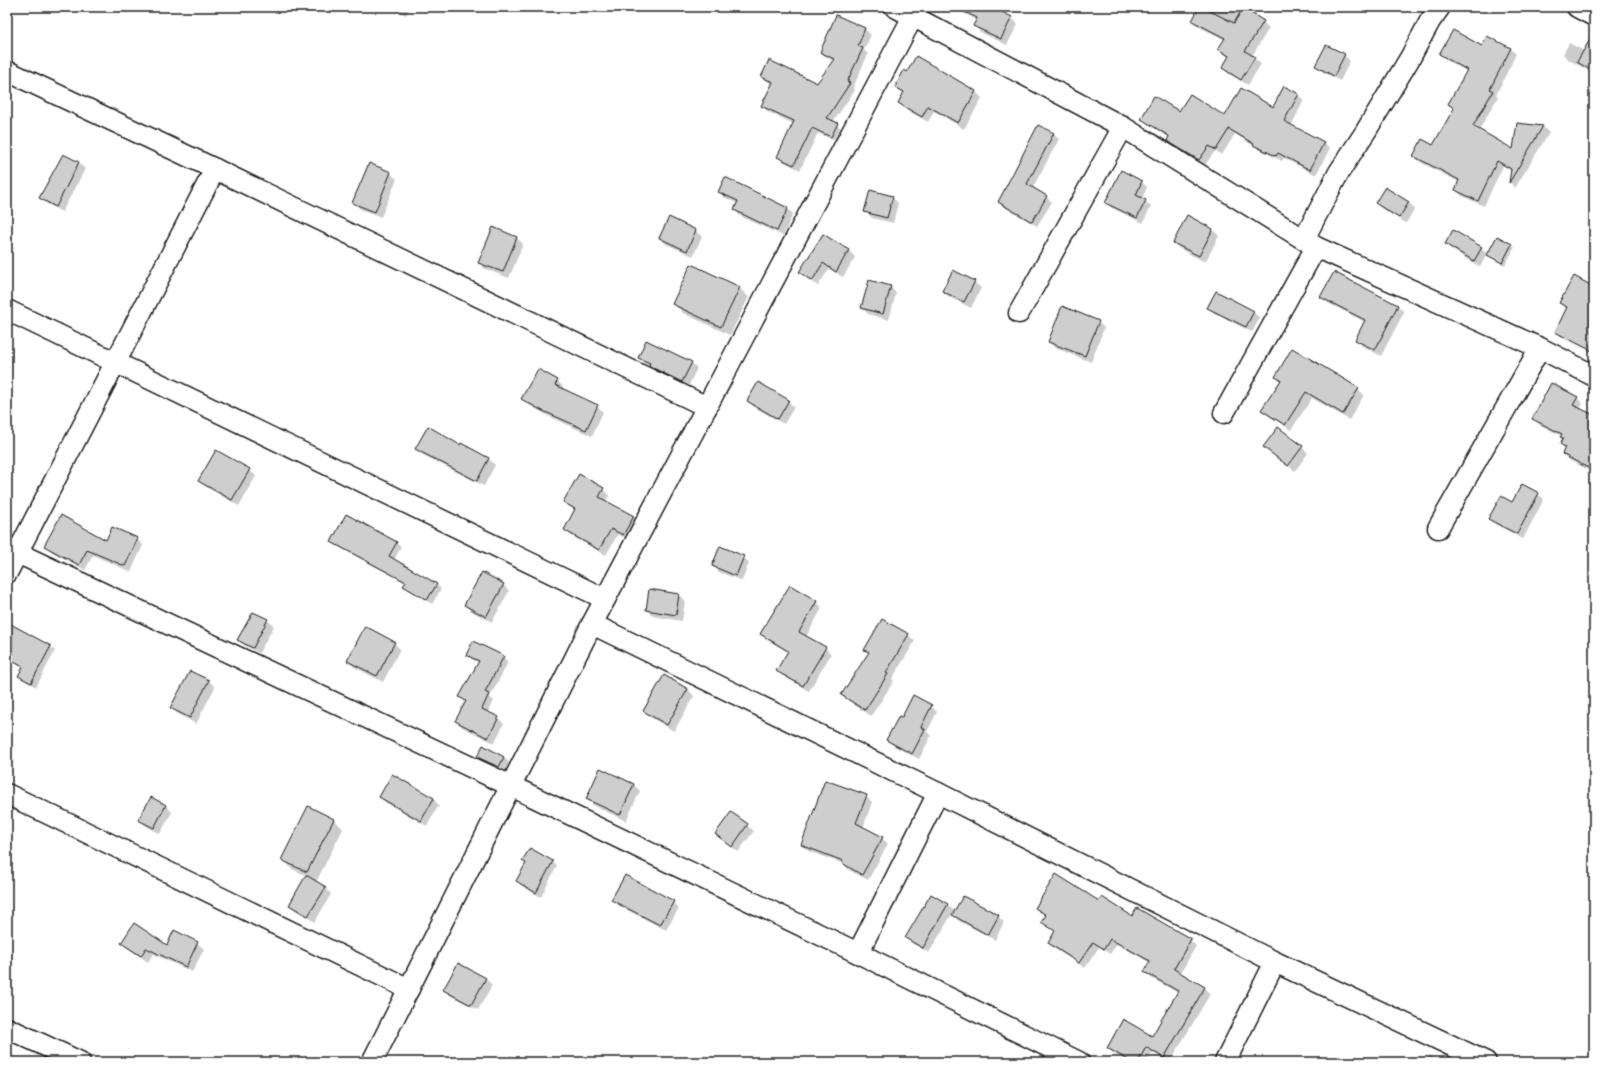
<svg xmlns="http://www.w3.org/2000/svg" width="1601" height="1069" viewBox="0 0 1601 1069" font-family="'Comic Neue',sans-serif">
<rect width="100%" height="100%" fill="#fff"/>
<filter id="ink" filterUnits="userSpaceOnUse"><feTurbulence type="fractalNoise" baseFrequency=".025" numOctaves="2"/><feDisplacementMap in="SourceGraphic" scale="8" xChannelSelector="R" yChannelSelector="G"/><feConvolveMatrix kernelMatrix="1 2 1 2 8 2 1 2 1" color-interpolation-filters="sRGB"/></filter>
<g filter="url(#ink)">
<g fill="#0003">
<polygon points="391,7 400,7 398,11"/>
<polygon points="402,7 410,7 406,15 399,12"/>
<polygon points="957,7 991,7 1012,18 1018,24 1007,45 980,32 974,25 977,20 963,13"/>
<polygon points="1211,7 1255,7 1251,14 1263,22 1269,28 1252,56 1261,64 1248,85 1229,74 1223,68 1229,58 1219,49 1225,40 1199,27 1193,21 1209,11"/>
<polygon points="837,17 865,29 871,35 864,50 868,54 853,88 855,90 833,122 843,130 837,142 818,133 800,170 784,162 779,157 794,124 768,112 763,106 773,84 768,82 762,76 817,85 833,61 827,58 821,52"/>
<polygon points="1569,43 1584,51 1594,45 1594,74 1569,60 1563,54"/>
<polygon points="1482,48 1511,49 1516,54 1496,95 1498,97 1479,130 1514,151 1518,124 1543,127 1549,133 1515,188 1510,183 1511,171 1503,166 1484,206 1462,196 1456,190 1459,182 1420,162 1414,156 1433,146 1455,110 1449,104 1468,72 1446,60 1441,54"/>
<polygon points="1344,55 1350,61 1340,81 1323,72 1316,66"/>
<polygon points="916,58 976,92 982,98 964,129 934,111 928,122 905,109 899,103 904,94 896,86 907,73"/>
<polygon points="1298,95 1304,100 1291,126 1324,143 1330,148 1316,175 1284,158 1282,161 1260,150 1235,134 1222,155 1215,151 1205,165 1174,146 1168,140 1170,138 1148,124 1142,119 1180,113 1225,117 1274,108"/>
<polygon points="1053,134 1059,139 1032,189 1046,197 1052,202 1037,226 1004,207 999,202"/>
<polygon points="79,163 85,169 62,212 47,204 41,198"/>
<polygon points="1121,172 1142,182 1147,187 1142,199 1151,206 1143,223 1112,208 1106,203"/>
<polygon points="390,173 397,179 381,217 360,209 354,202"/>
<polygon points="725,179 788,209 793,214 783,236 740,216 735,210 738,204 724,197 719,192"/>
<polygon points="1385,188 1409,203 1415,209 1406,223 1382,209 1376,203"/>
<polygon points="892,197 898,203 893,223 872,218 866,212"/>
<polygon points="669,218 696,231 702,237 693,256 666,244 660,238"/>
<polygon points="493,228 517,238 523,244 509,278 485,269 479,262"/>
<polygon points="1212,229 1219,236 1205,262 1180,249 1174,243"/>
<polygon points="823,235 849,251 855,257 843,277 829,269 818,286 806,278 800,272"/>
<polygon points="1498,237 1515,247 1505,265 1488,255"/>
<polygon points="1446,244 1481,248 1487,254 1480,267 1452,250"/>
<polygon points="1334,273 1398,306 1404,312 1381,356 1362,346 1356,339 1365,322 1328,303 1322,297"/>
<polygon points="974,282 981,288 971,308 949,297 943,291"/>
<polygon points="890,287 896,293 889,320 868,314 862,308"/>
<polygon points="739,288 749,297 730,335 683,313 673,303"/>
<polygon points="1594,289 1594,350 1562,334 1562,337 1594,354 1562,338 1557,332 1567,309 1560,303"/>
<polygon points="1209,307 1253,312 1260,318 1252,332 1215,314"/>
<polygon points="1098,322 1104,328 1091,362 1055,348 1049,342"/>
<polygon points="639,357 692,363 697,368 688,387 655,371"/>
<polygon points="1276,376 1358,389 1364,395 1349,420 1312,398 1291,430 1269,416 1262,410 1281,382"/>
<polygon points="557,380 563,387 562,390 597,406 603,412 592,436 548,416 529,405 523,399"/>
<polygon points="1577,398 1583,404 1580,409 1594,416 1594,473 1569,460 1563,454 1565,449 1561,444 1564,439 1562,436 1540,425 1534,419"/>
<polygon points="748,401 788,401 794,407 784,424 754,407"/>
<polygon points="461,444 489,459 495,465 484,486 423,455 417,449 460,446"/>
<polygon points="1264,447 1302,447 1308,453 1295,471"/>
<polygon points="249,470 256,476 239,506 206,487 200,481"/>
<polygon points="603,489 609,495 605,502 634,517 640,523 630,541 618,534 606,555 571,536 565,530 575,511 564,502"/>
<polygon points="1538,494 1544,499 1523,539 1495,524 1490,519 1513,503"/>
<polygon points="137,539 143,545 131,572 93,555 85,570 52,552 46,546"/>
<polygon points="332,542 396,543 401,547 394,560 436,584 441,589 432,604 409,590 405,586 406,583 337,546"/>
<polygon points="743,556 749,563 742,581 719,572 713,566"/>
<polygon points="503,585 509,591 492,622 471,611 465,605"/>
<polygon points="790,587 817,602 822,608 806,637 825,648 831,654 809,691 783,676 778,671 788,652 767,640 761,634"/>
<polygon points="679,595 685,601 682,621 653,616 647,610"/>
<polygon points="253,613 267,620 274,626 259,653 245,646 239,640"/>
<polygon points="883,620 908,635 915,641 892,679 894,681 871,716 849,701 842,695 870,653 865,649"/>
<polygon points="11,626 51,647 55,651 36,687 24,680 20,676 24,668 12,662 8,658 7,633"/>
<polygon points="394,643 400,649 383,682 354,667 348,661"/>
<polygon points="467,655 503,657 508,662 490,697 494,701 488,713 498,718 504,724 494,743 462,727 457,721 466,703 461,697 479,663 473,660"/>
<polygon points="190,672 209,681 215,687 196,724 178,714 172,708"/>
<polygon points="664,676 688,689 694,696 674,731 650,717 644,711"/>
<polygon points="931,706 937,712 927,732 931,736 919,759 894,746 887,740 902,719"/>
<polygon points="478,757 504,757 510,764 505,773 484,763"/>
<polygon points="601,770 634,785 640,791 626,821 593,805 587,799"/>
<polygon points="866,796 872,802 863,828 882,838 888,844 868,880 849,870 844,864 808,851 802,845"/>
<polygon points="380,797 433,799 439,805 427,826 386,803"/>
<polygon points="151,798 166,806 172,812 160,834 146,826 139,820"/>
<polygon points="731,813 754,831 738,852 716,834"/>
<polygon points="334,819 343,829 316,882 325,888 331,894 315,922 296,911 290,905 307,876 292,869 283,859"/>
<polygon points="530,849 553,862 557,866 541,897 522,886 517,881 526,864 524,861"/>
<polygon points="932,895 948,905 955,912 998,916 1004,922 995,940 959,921 952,914 929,953 913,944 907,938"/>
<polygon points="613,900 673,902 679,908 666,930 619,906"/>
<polygon points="1099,903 1190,940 1196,946 1180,974 1204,988 1210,994 1170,1062 1152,1053 1147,1062 1129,1062 1114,1054 1108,1048 1153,1037 1178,993 1151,978 1145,972 1150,963 1117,944 1110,954 1099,947 1085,968 1055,949 1049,943 1056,932 1043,922 1046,916 1036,908"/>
<polygon points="122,943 168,946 197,943 204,949 192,972 153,954 148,962 129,949"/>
<polygon points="486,979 492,985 478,1010 451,996 444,990"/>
<polygon points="510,1055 524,1062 506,1062"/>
<polygon points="1429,1055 1440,1062 1425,1062"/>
</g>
<g fill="#cecece" stroke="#1c1c1c">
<polygon points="955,7 992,7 1012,17 1001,39 973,26 977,18"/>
<polygon points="1199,7 1202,7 1234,23 1243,8 1264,21 1245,51 1255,57 1241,80 1222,68 1229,56 1218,49 1225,38 1192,21"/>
<polygon points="836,15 865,28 858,46 863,48 847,82 850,83 827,118 838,123 831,137 812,128 794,165 777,157 794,121 761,106 773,82 761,77 769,60 817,83 834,59 820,52"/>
<polygon points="1453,30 1482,46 1487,36 1511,48 1490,89 1493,91 1473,126 1513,149 1517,123 1543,126 1509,183 1511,169 1497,161 1478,201 1455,190 1459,180 1413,156 1422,139 1433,145 1454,108 1448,104 1467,70 1439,54"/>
<polygon points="1594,32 1594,72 1577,62"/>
<polygon points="1326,45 1345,54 1334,76 1315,66"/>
<polygon points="916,56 976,91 958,123 928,106 922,117 898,103 904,92 895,87 904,70 907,72"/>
<polygon points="1284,86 1299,94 1284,121 1324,142 1310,170 1278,153 1276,156 1253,145 1254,144 1229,129 1216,150 1209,146 1199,160 1167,141 1169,136 1141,119 1154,96 1179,111 1190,94 1225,116 1241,88 1273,107"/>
<polygon points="1038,125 1054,133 1027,184 1047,196 1032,222 998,202"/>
<polygon points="63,154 79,162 56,207 39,198"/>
<polygon points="369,163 391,172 375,212 352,203"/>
<polygon points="1121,170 1142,181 1136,195 1146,200 1137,218 1105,203"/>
<polygon points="725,177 788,208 777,231 734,210 738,201 718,192"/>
<polygon points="1385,187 1409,202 1399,218 1375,203"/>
<polygon points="870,190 893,196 887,218 864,212"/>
<polygon points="1187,215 1213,229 1199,256 1173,243"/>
<polygon points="669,217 696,230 687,251 659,238"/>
<polygon points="493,227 517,237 503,272 478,263"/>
<polygon points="1453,230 1482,247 1474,261 1445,244"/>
<polygon points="823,234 849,250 836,272 823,263 812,281 799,272"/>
<polygon points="1497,236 1512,244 1502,263 1487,255"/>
<polygon points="691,264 740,287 721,327 672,304"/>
<polygon points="953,270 975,281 964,302 942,291"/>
<polygon points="1334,272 1398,305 1375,350 1355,340 1365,320 1320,297"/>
<polygon points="1574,276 1594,287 1594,352 1555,332 1567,307 1559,303"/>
<polygon points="869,280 891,286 883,314 861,308"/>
<polygon points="1216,291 1254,311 1246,327 1207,308"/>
<polygon points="1062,306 1099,321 1085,356 1048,342"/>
<polygon points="646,340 692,362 682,382 649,366 650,363 638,358"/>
<polygon points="1292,348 1359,388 1343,414 1306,392 1285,425 1261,410 1281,380 1275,377"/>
<polygon points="538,369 558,380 555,385 598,405 586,430 541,410 521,399"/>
<polygon points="758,382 789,400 778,419 747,401"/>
<polygon points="1551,383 1578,397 1573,405 1594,415 1594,471 1562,454 1565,447 1560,444 1563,438 1560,437 1562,434 1532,419"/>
<polygon points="428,426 460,445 461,443 489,458 477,481 415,449"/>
<polygon points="1278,427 1303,446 1288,466 1263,447"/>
<polygon points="216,450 250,469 232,500 198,481"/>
<polygon points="579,474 604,488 599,497 634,516 623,535 611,529 599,550 564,530 575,509 563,502"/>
<polygon points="1522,484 1539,493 1517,534 1488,519 1501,496 1512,502"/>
<polygon points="346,514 397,542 389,556 437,584 427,600 403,586 406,582 331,542"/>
<polygon points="61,515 106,540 112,527 138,538 125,566 87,550 79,565 44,546"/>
<polygon points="720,546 744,556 736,576 712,566"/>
<polygon points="482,572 504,584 486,617 464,605"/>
<polygon points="790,585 817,601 799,632 826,647 803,686 776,671 788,651 760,634"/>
<polygon points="649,589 679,594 676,615 646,610"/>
<polygon points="253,612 268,619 253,648 237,640"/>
<polygon points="882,619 909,634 886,673 888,674 865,710 841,695 869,652 864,650"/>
<polygon points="7,622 51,646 31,683 18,676 23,667 7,658"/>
<polygon points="365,626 395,642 377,676 347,661"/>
<polygon points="473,641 504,656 485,692 489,694 482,709 499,717 488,738 455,721 466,701 459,697 479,661 466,655"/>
<polygon points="190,671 209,680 190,718 170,708"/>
<polygon points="664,675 688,689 667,725 643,711"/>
<polygon points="913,695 932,705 921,727 925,729 912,754 886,740 899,716 902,717"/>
<polygon points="483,745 504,757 499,767 477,757"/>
<polygon points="600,768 634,784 620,815 586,799"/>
<polygon points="392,774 434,798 421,821 379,797"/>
<polygon points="825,780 867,795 856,823 883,837 862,875 842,863 843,861 801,845"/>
<polygon points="151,797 166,805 154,828 138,820"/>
<polygon points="308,806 334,819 307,872 281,860"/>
<polygon points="731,812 748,824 732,847 715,834"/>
<polygon points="530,848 553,861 536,893 516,881 526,863 522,861"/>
<polygon points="1056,874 1099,901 1102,897 1132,916 1137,908 1191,939 1174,969 1205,987 1164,1058 1146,1047 1138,1062 1132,1062 1107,1048 1123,1019 1152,1036 1178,991 1144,972 1150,961 1110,939 1104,949 1093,942 1079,963 1048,943 1055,931 1041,922 1046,915 1035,908"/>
<polygon points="306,875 326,887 308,916 289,905"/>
<polygon points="625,875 674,901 660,925 611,900"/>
<polygon points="931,894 948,904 923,948 905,938"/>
<polygon points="963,896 999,915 988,935 952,915"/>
<polygon points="134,923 167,945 174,930 198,942 186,967 146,948 141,956 121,943"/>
<polygon points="458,963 486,978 471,1005 443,990"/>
</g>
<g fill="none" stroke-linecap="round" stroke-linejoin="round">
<defs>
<g id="minor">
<polyline points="895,7 1123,127 1316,247 1540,348 1594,376"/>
<polyline points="1577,7 1594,16"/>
<polyline points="7,71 215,169 707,407"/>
<polyline points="1304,239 1339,172 1366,131 1410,58 1430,21 1440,7"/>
<polyline points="7,310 605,599"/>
<polyline points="1019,313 1123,127"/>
<polyline points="1224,413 1316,247"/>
<polyline points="1438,528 1540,348"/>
<polyline points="7,548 511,786 858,953 1079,1062"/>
<polyline points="7,573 215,169"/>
<polyline points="592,624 938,793 1275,962 1486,1062"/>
<polyline points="7,794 409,989"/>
<polyline points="858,953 938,793"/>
<polyline points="7,1028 80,1062"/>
<polyline points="372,1062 592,624 918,7"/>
<polyline points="1225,1062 1275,962"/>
</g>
</defs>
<use href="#minor" stroke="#1c1c1c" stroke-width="23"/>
<use href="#minor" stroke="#fff" stroke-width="20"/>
</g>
</g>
<rect width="1601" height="1069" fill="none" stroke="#fff" stroke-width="24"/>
<rect x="12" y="12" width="1577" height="1045" fill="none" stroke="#1c1c1c" stroke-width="1.5" filter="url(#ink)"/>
</svg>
